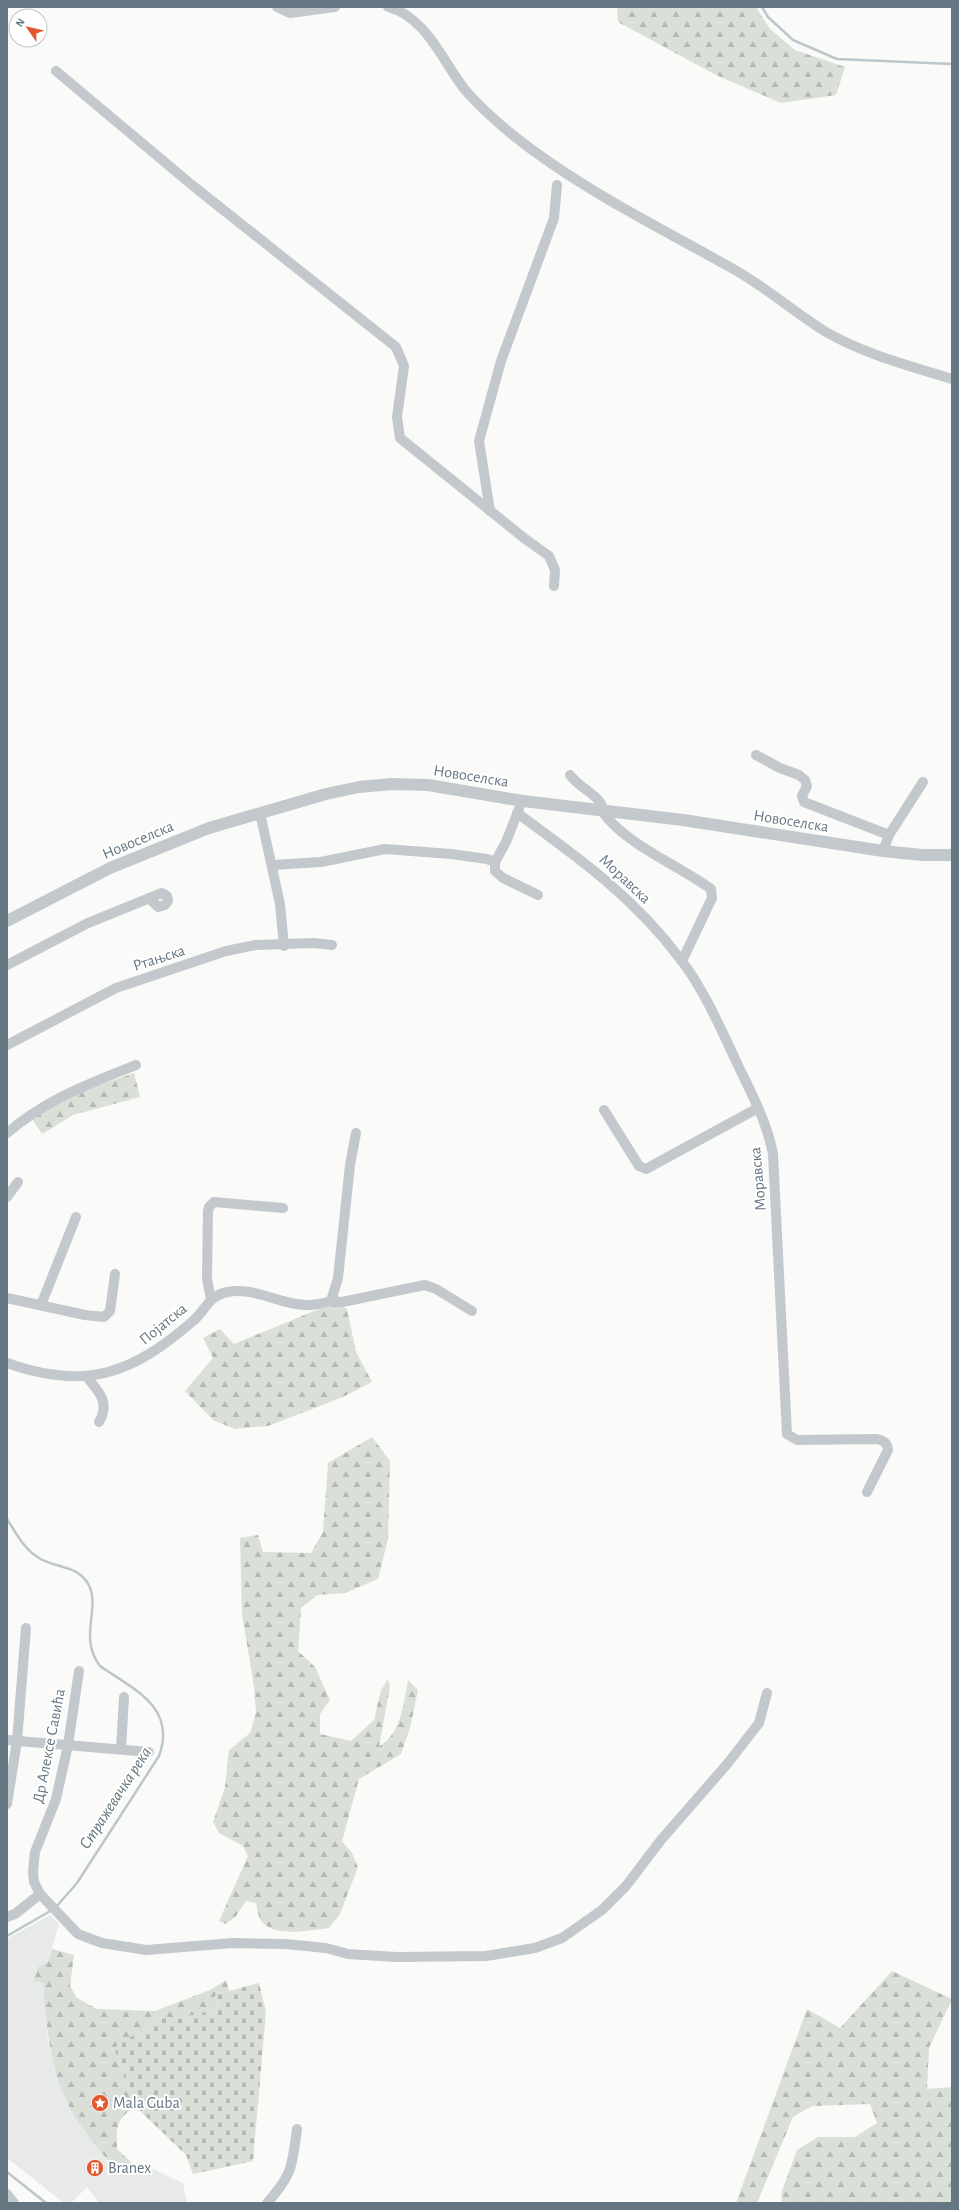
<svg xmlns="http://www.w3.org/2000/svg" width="959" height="2210" viewBox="0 0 959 2210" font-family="'Alegreya Sans',sans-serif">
<defs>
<pattern id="forest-firs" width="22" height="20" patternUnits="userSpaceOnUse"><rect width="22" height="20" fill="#dadfd7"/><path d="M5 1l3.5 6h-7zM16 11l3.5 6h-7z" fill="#b4b9b4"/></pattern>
<pattern id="cemetery-stones" width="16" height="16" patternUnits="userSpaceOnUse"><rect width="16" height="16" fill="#dadfd7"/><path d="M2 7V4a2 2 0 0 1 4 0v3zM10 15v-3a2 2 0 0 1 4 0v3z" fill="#b4b9b4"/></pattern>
</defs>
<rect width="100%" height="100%" fill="#fafaf8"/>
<polygon fill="#e8e9e9" points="50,1915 59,1924 48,1962 33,1982 43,1982 48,2041 54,2067 67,2103 126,2166 138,2165 151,2168 183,2183 187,2203 99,2203 87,2187 71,2203 64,2203 7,2158 7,1939"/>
<g fill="url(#forest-firs)">
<polygon points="617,7 756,7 770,29 795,50 845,67 836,95 781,103 716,75 618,22"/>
<polygon points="134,1073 140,1097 73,1115 42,1134 32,1119 65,1097"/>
<polygon points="338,1304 347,1309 356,1352 372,1382 343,1397 268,1426 235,1429 213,1420 185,1391 213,1358 203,1338 220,1329 234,1344 319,1309"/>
<path d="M372,1437L390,1461L388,1539L378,1579L345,1593L317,1595L301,1608L298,1651L315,1667L330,1700L320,1714V1734L351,1741L374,1720L381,1690L388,1679L390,1687L379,1746C401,1735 404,1702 408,1680L418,1690L410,1728L401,1754L359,1779L342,1841L352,1853L358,1867L340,1914L329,1928C309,1930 272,1939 260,1919C258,1914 257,1908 256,1903L246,1901L236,1916L226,1924L219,1921L248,1856L243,1846L219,1833L213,1822L225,1787L229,1750L250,1733L256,1713L254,1687L242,1614L240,1538L258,1535L263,1552L311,1553L323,1532L328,1463Z"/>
<path d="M52,1949L74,1955L70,1986L77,1998L97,2009L155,2011L210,1990L226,1980L229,1991L215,1995L218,2009L177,2019L162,2017L114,2048L135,2106C115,2122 117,2124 117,2149L134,2165L115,2169C99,2149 78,2126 67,2102C49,2065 46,2023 43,1982H33L39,1966L48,1962Z"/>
<polygon points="892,1971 952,1999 929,2048 927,2089 952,2087 952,2203 781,2203 782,2191 797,2150 818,2137 855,2137 877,2123 870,2104 812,2106 793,2117 757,2203 736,2203 807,2009 840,2028"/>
</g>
<polygon fill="url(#cemetery-stones)" points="259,1983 266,2012 253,2161 193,2174 186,2155 135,2106 114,2048 162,2017 177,2019 218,2009 215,1995"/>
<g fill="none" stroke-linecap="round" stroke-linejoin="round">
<g stroke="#bbc7cb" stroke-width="2.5">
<polyline points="762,7 768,17 793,40 837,59 952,64"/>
<path d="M7,1519C16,1533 24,1549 39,1558C55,1568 76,1565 87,1582C103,1606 77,1636 100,1666C133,1689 177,1707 159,1756L77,1883L56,1907"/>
<polyline points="7,1936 52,1910"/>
<polyline points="7,2172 46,2203"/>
</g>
<g stroke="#c3c8cc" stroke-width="10">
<polyline points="277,7 290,13 335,7"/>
<path d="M388,7C427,17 443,63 466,91C480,107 498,123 514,136C582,190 659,227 735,270C767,288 795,313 826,332C864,354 910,366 952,379"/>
<polyline points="56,71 192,185 396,347 404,366 397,417 400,438 524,538 549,556 555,570 554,586"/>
<polyline points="490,511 479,441 501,361 554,218 557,185"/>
<polyline points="756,755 780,768 799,775 805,780 807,786 802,796 804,802 889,835"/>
<path d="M570,775C579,787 592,792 599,801C603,805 602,811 605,815C629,846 680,866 711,889L712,898L682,961"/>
<polyline points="519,809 506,842 495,862 495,871 503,878 538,895"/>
<polyline points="260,813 280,904 284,946"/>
<path d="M517,813C579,858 635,898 681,960C703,988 721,1029 736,1061C750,1091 767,1121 773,1154L787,1434L797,1440L877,1439C884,1441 887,1442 888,1450L867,1492"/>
<polyline points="883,851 889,835 923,782"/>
<polyline points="273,865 321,862 385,849 451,854 487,859 495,862"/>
<polyline points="7,965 88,923 162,893 167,896 168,901 165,905 158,907 149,898"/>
<polyline points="7,1045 116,988 226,951 256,945 314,943 332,945"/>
<polyline points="604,1110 639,1166 646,1169 758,1108"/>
<path d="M7,1133C47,1099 88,1084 136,1065"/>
<polyline points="7,1197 18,1182"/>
<polyline points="7,1298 85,1315 104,1317 110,1311 115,1274"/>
<polyline points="211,1299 207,1279 208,1211 209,1207 214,1202 283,1208"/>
<polyline points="331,1301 342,1302 425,1285 436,1289 472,1311"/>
<polyline points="41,1305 76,1217"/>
<path d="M7,1363C86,1391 132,1374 193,1321C206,1310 208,1296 227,1292C254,1286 282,1306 308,1305C316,1305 324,1303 331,1301L338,1278L350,1165L356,1133"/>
<path d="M86,1376C98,1391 111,1402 99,1422"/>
<polyline points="79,1671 68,1745 56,1799 35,1852 33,1872 34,1882 40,1894 78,1934 102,1943 146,1950 233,1943 285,1944 326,1948 348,1954 397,1957 486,1956 535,1948 562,1938 602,1910 626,1886 661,1840 728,1763 759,1723 767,1693"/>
<polyline points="7,1740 149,1752"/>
<polyline points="121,1749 124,1697"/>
<polyline points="7,1804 17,1741 26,1628"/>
<polyline points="7,1917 15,1914 40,1894"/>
<polyline points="7,2194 14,2203"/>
<path d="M267,2203C293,2174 292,2166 297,2129"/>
</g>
<polyline stroke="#c3c8cc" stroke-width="12" points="7,921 110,868 209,828 326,794 359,787 392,784 428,785 523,801 683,820 883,851 922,855 952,855"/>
</g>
<defs>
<symbol id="sight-disc" viewBox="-11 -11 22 22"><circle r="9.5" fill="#e4572e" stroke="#fff"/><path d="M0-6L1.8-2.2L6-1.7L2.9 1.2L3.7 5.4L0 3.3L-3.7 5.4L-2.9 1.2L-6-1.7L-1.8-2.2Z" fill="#fff"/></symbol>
<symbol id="building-disc" viewBox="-11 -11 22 22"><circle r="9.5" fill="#e4572e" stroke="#fff"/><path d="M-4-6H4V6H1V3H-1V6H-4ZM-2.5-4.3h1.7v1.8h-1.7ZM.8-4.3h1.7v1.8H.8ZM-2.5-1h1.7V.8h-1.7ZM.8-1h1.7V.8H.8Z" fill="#fff"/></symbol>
</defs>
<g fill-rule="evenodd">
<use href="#sight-disc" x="90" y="2093" width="20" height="20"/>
<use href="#building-disc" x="85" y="2158" width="20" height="20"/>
</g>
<g text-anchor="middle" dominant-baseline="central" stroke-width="4" stroke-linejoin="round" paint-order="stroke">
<g font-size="16" fill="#657683" stroke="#fff">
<text transform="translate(471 776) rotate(9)">Новоселска</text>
<text transform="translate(791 821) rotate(9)">Новоселска</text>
<text transform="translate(138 840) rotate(-23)">Новоселска</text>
<text transform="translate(625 879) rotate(43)">Моравска</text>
<text transform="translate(159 958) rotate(-18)">Ртањска</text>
<text transform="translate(758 1179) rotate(-95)">Моравска</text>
<text transform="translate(163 1324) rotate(-39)">Појатска</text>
<text transform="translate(49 1746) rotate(-79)">Др Алексе Савића</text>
</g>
<g font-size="16" fill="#657683" stroke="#fff" text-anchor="start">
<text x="113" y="2103">Mala Guba</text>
<text x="108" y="2168">Branex</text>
</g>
<g font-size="17" font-style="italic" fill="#60757c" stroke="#fff">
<text transform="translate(115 1798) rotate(-57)">Стражевачка река</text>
</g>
</g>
<rect width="959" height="2210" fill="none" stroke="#657683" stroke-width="16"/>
<g transform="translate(28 28) rotate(304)"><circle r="19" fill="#ffffff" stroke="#c1c8cd"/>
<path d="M0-3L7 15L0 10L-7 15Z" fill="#e4572e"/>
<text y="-6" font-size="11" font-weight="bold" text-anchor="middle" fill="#657683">N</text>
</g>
</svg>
